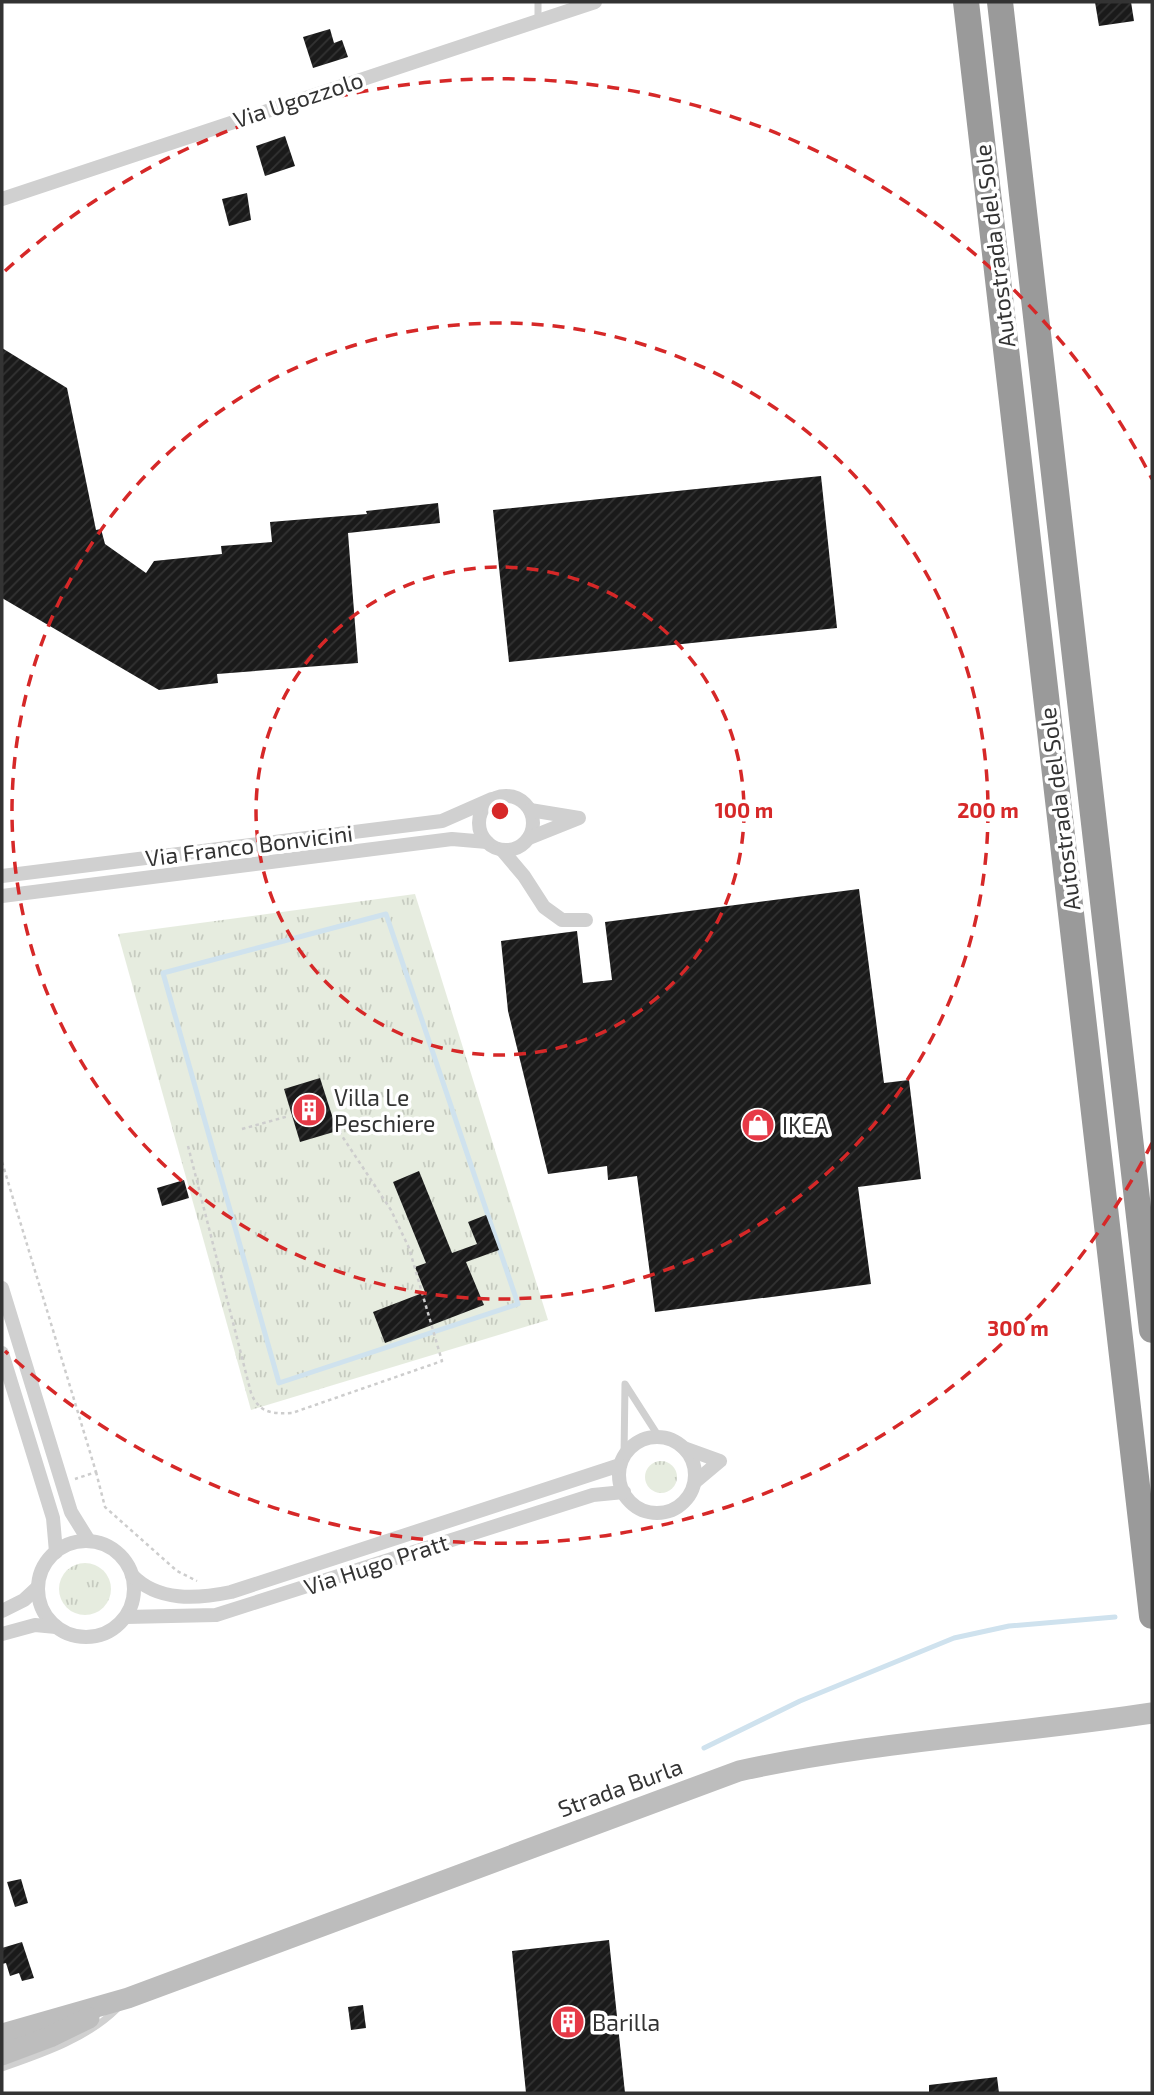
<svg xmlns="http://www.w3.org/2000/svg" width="1154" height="2095" viewBox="0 0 1154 2095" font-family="'Exo 2',sans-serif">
<defs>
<pattern id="grass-tufts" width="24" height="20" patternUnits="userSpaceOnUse" patternTransform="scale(1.75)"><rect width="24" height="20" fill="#e6ecdf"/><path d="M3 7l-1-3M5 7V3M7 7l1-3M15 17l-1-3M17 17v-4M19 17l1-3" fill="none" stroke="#c6cbc0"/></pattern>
<pattern id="building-hatch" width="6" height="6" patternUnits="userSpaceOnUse" patternTransform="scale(1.75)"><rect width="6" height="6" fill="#1a1a1a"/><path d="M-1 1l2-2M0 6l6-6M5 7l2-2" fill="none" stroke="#333"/></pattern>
</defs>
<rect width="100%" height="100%" fill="#fff"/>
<g fill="url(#grass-tufts)">
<polygon points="415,894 548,1320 251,1410 118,934"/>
<circle cx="661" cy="1477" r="16"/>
<circle cx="85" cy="1589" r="26"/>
</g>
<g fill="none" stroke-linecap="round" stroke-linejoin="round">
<g stroke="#cfe2ee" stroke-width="5">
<polygon points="386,914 518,1304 279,1383 163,973"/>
<polyline points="704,1748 800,1701 954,1638 1009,1626 1115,1617"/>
</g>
</g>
<g fill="url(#building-hatch)">
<polygon points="1095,2 1131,2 1134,21 1099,26"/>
<polygon points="330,29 334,43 342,40 348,57 313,68 303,37"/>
<polygon points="285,136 295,166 265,176 256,146"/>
<polygon points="247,193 251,220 229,226 222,199"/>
<polygon points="2,348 67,388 96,530 101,529 105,544 146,573 154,561 222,554 221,546 272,542 270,522 367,514 366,511 438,503 440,523 348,533 358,663 217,674 218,683 159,690 2,598"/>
<polygon points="821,476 837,628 509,662 493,510"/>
<polygon points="859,889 884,1083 909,1080 921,1179 858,1187 871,1284 655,1312 637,1176 608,1180 607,1166 548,1174 508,1011 501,941 577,931 583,983 612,980 605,922"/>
<polygon points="320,1078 337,1131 300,1142 284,1089"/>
<polygon points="419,1171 452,1253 477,1244 468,1222 486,1215 499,1250 466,1262 484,1305 385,1343 373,1312 425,1292 415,1267 426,1263 393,1182"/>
<polygon points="184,1180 189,1198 162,1206 157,1188"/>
<polygon points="21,1879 28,1903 15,1907 7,1882"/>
<polygon points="609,1940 625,2093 526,2093 512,1951"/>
<polygon points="22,1942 34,1978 22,1981 19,1973 10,1976 6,1963 2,1964 2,1948"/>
<polygon points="363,2005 366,2028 351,2030 348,2007"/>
<polygon points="997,2077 999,2093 929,2093 929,2085"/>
</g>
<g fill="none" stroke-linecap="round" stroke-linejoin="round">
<g stroke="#cdcdcd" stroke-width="2.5" stroke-dasharray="3.5 3.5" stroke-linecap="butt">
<polyline points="242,1129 289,1116"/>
<path d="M188,1146L251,1393C259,1413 272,1414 292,1413L442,1361L409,1248L391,1210L340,1133"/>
<polyline points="2,1162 96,1472 75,1479"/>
<polyline points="96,1472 105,1507 177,1571 197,1581"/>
</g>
<g stroke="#d0d0d0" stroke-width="7">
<polyline points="538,2 538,20"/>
<polyline points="624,1456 625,1384 659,1437"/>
<path d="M2,2068C42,2054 87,2039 118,2008"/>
</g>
<g stroke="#d0d0d0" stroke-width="14">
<polyline points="2,199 595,2"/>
<circle cx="506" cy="823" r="27"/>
<polyline points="529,838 579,818 530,810"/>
<polyline points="502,850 524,876 544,907 562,920 586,920"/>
<polyline points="2,876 442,821 492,799"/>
<polyline points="2,896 452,839 487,842"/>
<polyline points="2,1288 71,1512 89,1541"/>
<polyline points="2,1353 53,1518 56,1552"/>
<circle cx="657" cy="1475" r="38"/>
<polyline points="684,1448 720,1461 695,1482"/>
<circle cx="86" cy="1589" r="48"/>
<path d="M132,1575C158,1602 197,1599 231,1592L620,1465"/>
<polyline points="2,1611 24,1600 38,1587"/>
<polyline points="126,1617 216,1615 593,1495 624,1492"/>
<polyline points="2,1634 35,1625 56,1627"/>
</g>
<g stroke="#bdbdbd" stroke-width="21">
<path d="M2,2034L128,1998L739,1771C874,1741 1015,1734 1152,1713"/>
<polyline points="2,2055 50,2037 89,2018"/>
</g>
<g stroke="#9a9a9a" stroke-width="26">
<polyline points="966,2 1152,1616"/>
<polyline points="1000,2 1152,1330"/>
</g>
</g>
<g fill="none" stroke="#d62828" stroke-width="3.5" stroke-dasharray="12 9">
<circle cx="500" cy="811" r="244"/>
<circle cx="500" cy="811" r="488"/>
<path d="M1152 1143A732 732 0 0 1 5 1351M5 271A732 732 0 0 1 1152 479"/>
</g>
<defs>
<symbol id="building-disc" viewBox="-11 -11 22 22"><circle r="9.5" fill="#e63946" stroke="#fff"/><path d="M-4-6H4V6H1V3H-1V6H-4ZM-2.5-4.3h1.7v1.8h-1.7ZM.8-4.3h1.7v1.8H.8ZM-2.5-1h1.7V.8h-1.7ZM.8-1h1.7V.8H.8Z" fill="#fff"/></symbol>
<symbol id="shop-disc" viewBox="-11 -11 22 22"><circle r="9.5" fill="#e63946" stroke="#fff"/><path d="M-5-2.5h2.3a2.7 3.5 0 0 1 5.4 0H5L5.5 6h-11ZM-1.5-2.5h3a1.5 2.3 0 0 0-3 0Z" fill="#fff"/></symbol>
</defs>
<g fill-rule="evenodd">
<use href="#building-disc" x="290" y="1091" width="38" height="38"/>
<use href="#shop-disc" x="739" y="1106" width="38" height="38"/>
<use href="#building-disc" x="549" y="2003" width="38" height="38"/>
</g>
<g text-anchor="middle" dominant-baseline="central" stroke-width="7" stroke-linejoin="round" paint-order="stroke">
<g font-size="23" fill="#333" stroke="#fff">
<text transform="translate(298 99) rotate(-18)">Via Ugozzolo</text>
<text transform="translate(994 246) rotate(-97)">Autostrada del Sole</text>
<text transform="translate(1059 809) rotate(-97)">Autostrada del Sole</text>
<text transform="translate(249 845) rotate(-7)">Via Franco Bonvicini</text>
<text transform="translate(376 1564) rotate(-18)">Via Hugo Pratt</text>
<text transform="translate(620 1787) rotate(-20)">Strada Burla</text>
</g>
<g font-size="23" fill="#333" stroke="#fff" text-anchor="start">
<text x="334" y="1097">Villa Le<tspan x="334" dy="26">Peschiere</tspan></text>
<text x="782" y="1125">IKEA</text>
<text x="592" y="2022">Barilla</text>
</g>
</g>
<circle cx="500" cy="811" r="10" fill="#d62828" stroke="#fff" stroke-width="3.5"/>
<g font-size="21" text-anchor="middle" font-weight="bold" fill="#d62828" stroke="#fff" stroke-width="7" stroke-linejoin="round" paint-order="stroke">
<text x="744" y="818">100 m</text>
<text x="988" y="818">200 m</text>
<text x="1018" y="1336">300 m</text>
</g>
<rect width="1154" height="2095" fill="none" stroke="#333333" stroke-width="7"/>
</svg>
